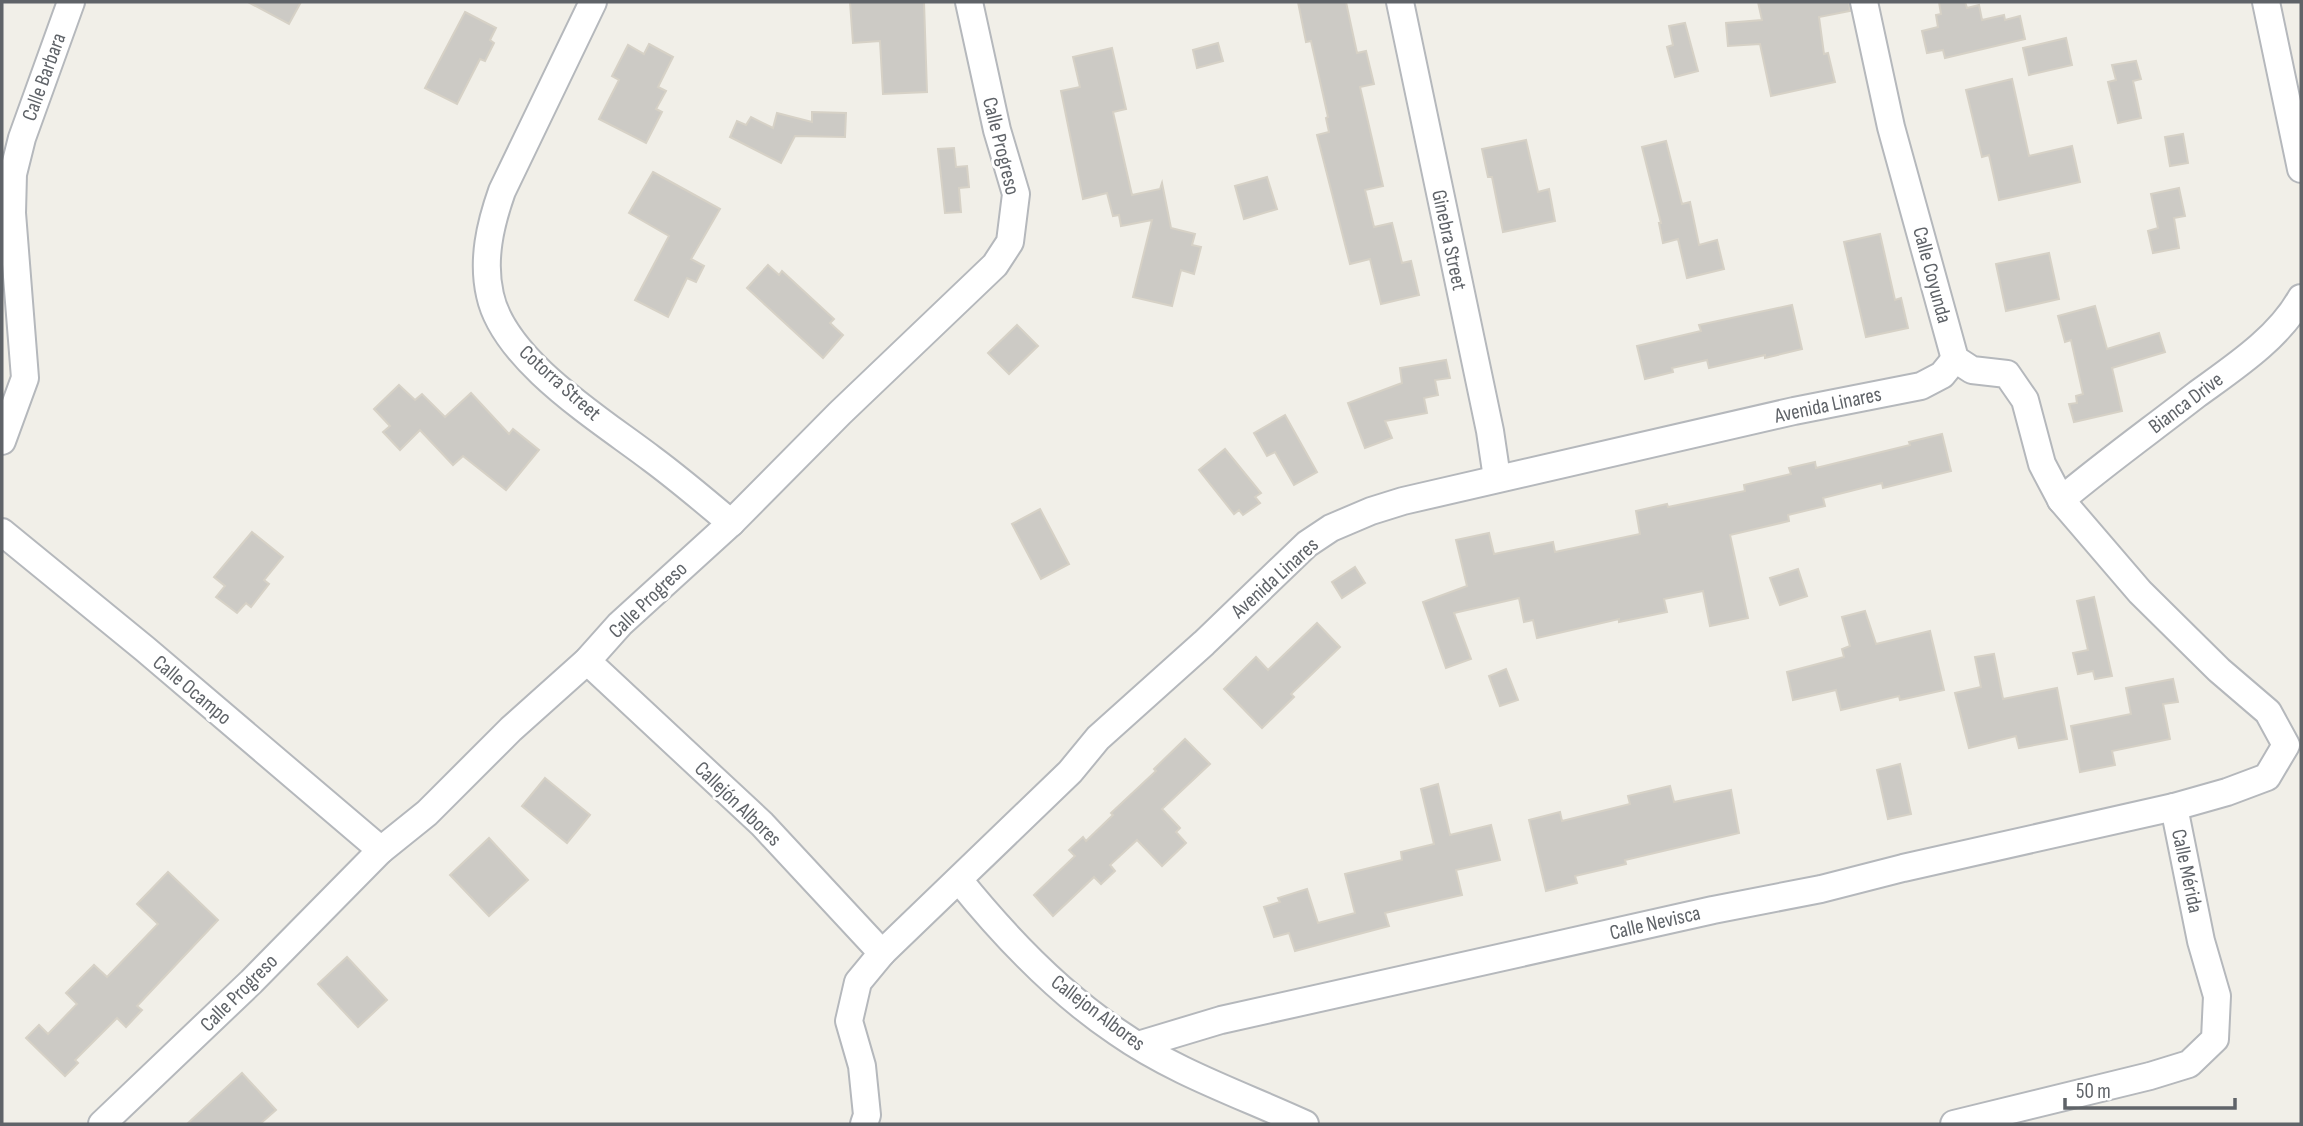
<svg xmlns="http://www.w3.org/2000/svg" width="2303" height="1126" viewBox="0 0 2303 1126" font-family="'Sofia Sans Condensed',sans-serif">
<rect width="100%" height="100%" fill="#f1efe8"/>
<g fill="#cccac5" stroke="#d6d1c6" stroke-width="2">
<polygon points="248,2 301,2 289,24"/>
<polygon points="850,2 924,2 927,92 883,94 880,41 853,43"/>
<polygon points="1298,2 1346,2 1357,53 1366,51 1374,84 1360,87 1383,186 1365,190 1374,227 1392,223 1402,263 1411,261 1419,295 1381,304 1370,259 1350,264 1317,135 1329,132 1326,118 1328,117 1311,41 1306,42"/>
<polygon points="1758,2 1849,2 1850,11 1819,17 1824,54 1828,53 1835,82 1771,96 1760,44 1728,46 1726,23 1762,20"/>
<polygon points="1939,2 1965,2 1967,8 1979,5 1982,20 2004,15 2005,20 2020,16 2025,39 1945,58 1943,50 1927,53 1922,31 1938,27 1936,15 1941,14"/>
<polygon points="465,12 496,28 490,40 494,43 485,61 480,59 457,104 425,88"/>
<polygon points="1685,23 1698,71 1675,77 1667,47 1673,45 1669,26"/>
<polygon points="2066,38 2072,65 2029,75 2023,48"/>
<polygon points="1218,43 1223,61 1197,68 1193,50"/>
<polygon points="649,44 673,57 658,87 666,91 656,109 662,112 646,143 599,119 619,80 612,76 628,45 644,54"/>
<polygon points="1112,48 1126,109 1113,112 1132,195 1160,189 1162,183 1171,228 1195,234 1192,245 1201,247 1194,274 1181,270 1172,306 1133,297 1152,220 1121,226 1119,215 1113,216 1107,193 1083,199 1061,91 1080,87 1073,57"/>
<polygon points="2136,61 2141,79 2133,81 2141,118 2118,123 2108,82 2116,80 2112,65"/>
<polygon points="2012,79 2029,156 2072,146 2080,182 1999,200 1989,155 1982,157 1966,90"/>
<polygon points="812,112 846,113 845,137 795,136 781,163 730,137 737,121 746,125 751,117 773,128 777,113 812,122"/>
<polygon points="2183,134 2188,163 2170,166 2165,137"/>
<polygon points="1526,140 1538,192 1549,189 1555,221 1503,232 1492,177 1488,177 1482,149"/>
<polygon points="1666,141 1682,204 1690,202 1699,245 1717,240 1724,269 1687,278 1678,239 1663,243 1659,223 1661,223 1642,147"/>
<polygon points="954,148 956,167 967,166 969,187 959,188 961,212 945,213 938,149"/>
<polygon points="653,172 720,209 691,259 704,266 696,282 687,278 668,317 635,300 669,236 629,213"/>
<polygon points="1267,177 1277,209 1244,219 1235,186"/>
<polygon points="2179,188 2185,216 2174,218 2179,248 2153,253 2148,231 2158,228 2151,194"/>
<polygon points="1880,234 1895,300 1901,298 1908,328 1866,337 1844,242"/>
<polygon points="2049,253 2059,299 2006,311 1996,264"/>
<polygon points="768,265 779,275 782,271 834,319 830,323 843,335 823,358 747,288"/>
<polygon points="1792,305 1802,349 1765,358 1765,355 1709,368 1707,360 1672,368 1673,372 1645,379 1637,346 1701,331 1699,325"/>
<polygon points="2095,306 2107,349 2159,333 2165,352 2112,368 2122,411 2074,422 2069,404 2077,403 2076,396 2083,394 2071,340 2065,342 2058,316"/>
<polygon points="1017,325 1038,346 1009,374 988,353"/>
<polygon points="1446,360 1450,378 1435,380 1438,395 1424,398 1427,413 1385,421 1392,438 1365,448 1348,403 1402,383 1400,368"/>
<polygon points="399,385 415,400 422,394 445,417 471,393 509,434 513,429 539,450 506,490 463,456 453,465 420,430 400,450 383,432 390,426 374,409"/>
<polygon points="1285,415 1317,472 1294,485 1275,452 1267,456 1254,433"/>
<polygon points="1942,434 1951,471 1883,488 1882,483 1823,498 1825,506 1788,515 1789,521 1730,535 1748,618 1710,626 1703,591 1664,599 1667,612 1619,622 1619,619 1537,638 1533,620 1524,622 1519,598 1454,613 1471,659 1446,668 1423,602 1467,586 1456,540 1489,533 1494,554 1553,542 1555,552 1640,534 1636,511 1667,504 1668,507 1745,491 1744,485 1791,474 1789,468 1815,462 1816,468 1910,445 1909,442"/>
<polygon points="1225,449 1261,493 1255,497 1260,503 1243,515 1239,510 1234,514 1199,470"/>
<polygon points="1040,509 1069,564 1041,579 1012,524"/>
<polygon points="252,532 283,557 264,580 269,584 251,607 246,603 237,613 216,597 225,586 214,577"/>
<polygon points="1355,567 1365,583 1342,598 1332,582"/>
<polygon points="1798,569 1807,596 1780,605 1770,578"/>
<polygon points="2094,597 2112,676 2095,679 2093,671 2078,674 2073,653 2088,650 2077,601"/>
<polygon points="1865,611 1876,644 1930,631 1944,690 1900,700 1899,696 1841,710 1836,690 1793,700 1787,672 1844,657 1842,649 1850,646 1842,617"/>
<polygon points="1317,623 1340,647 1291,694 1294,697 1262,728 1224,689 1256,657 1268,670"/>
<polygon points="1994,654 2003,699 2057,688 2067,739 2019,748 2016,736 1969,748 1955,693 1981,687 1975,657"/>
<polygon points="1506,669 1518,700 1500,706 1489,676"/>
<polygon points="2173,679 2178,702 2163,704 2170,739 2112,751 2115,765 2080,772 2071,726 2131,714 2126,688"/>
<polygon points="1185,739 1210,764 1162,809 1180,828 1176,832 1186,843 1162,866 1137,840 1110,865 1115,871 1101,884 1094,877 1053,916 1034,895 1075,856 1069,850 1083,837 1086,841 1113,815 1111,813 1156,771 1154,769"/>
<polygon points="1900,764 1911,814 1888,819 1877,770"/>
<polygon points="545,778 590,815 567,843 522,806"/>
<polygon points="1438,784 1450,835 1491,825 1500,860 1456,870 1462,895 1385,913 1389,926 1295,951 1289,933 1274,937 1264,907 1280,902 1278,898 1307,889 1318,923 1355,913 1345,874 1402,860 1401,852 1434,844 1421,789"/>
<polygon points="1670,786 1674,802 1731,790 1739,833 1625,860 1626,864 1575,876 1577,883 1546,891 1529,820 1560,812 1562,821 1630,804 1628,796"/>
<polygon points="489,838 528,880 489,916 450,875"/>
<polygon points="168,872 218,920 137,1006 142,1010 126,1027 117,1018 75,1060 78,1063 65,1076 26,1038 39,1025 48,1034 77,1004 66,993 94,965 107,977 158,924 137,904"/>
<polygon points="347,957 387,1000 358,1027 318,984"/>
<polygon points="242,1073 276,1110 260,1124 187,1124"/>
</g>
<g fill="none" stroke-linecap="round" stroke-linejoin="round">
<defs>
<g id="minor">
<path d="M593,2L502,191C490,225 482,260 490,295C504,361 601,420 652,459C679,479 705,501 731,523"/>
<polyline points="1400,2 1490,431 1497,478"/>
<polyline points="2266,2 2301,169"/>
<polyline points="2,441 25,378 12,213 13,174 22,138 71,2"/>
<path d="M2061,500C2105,463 2151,430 2196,395C2233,368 2278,339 2301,298"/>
<polyline points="2,532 145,649 381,850"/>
<polyline points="587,661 762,824 882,953"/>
<path d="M959,880C1005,937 1056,991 1117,1032C1174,1072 1242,1095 1305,1124"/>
<polyline points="1138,1045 1221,1020 1713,910 1821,889 1903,868 2174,807 2227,792 2267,777 2286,745 2268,712 2219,670 2140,592 2061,500 2042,464 2025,400 2007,374 1972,370 1955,359 1891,127 1864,2"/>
<polyline points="102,1124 251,982 381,850 427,813 511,729 587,661 620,624 731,523 840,413 995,265 1010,242 1016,194 997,130 969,2"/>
<polyline points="864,1124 867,1115 862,1066 849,1021 858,982 882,953 1070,772 1098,738 1204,643 1307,544 1331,528 1371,511 1403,501 1794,411 1921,386 1942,375 1955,359"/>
<polyline points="1954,1124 2150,1076 2189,1064 2215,1039 2217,996 2201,941 2174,807"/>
</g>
</defs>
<use href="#minor" stroke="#b5b8bc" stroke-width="30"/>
<use href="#minor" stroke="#fff" stroke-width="26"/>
</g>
<g text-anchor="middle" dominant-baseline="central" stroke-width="6" stroke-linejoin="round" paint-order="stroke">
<g font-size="21" fill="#5f6368" stroke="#fff">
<text transform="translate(44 77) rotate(-70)">Calle Barbara</text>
<text transform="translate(1001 146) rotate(76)">Calle Progreso</text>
<text transform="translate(1449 240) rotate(78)">Ginebra Street</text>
<text transform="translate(1932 275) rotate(75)">Calle Coyunda</text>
<text transform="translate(560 383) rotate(42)">Cotorra Street</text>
<text transform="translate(2186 403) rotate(-37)">Bianca Drive</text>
<text transform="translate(1828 405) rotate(-12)">Avenida Linares</text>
<text transform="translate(1275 578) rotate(-42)">Avenida Linares</text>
<text transform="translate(648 600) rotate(-44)">Calle Progreso</text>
<text transform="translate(192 690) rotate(40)">Calle Ocampo</text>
<text transform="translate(738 804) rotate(44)">Callejón Albores</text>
<text transform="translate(2187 871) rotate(78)">Calle Mérida</text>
<text transform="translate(1655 923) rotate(-13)">Calle Nevisca</text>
<text transform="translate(239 993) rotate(-45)">Calle Progreso</text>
<text transform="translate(1098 1013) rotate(37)">Callejon Albores</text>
</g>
</g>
<rect width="2303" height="1126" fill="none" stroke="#5f6368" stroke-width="7"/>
<path d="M2065 1098v10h170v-10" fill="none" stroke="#5f6368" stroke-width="3.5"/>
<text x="2076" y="1098" font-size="21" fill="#5f6368" stroke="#ffffff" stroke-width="5" paint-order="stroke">50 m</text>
</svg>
